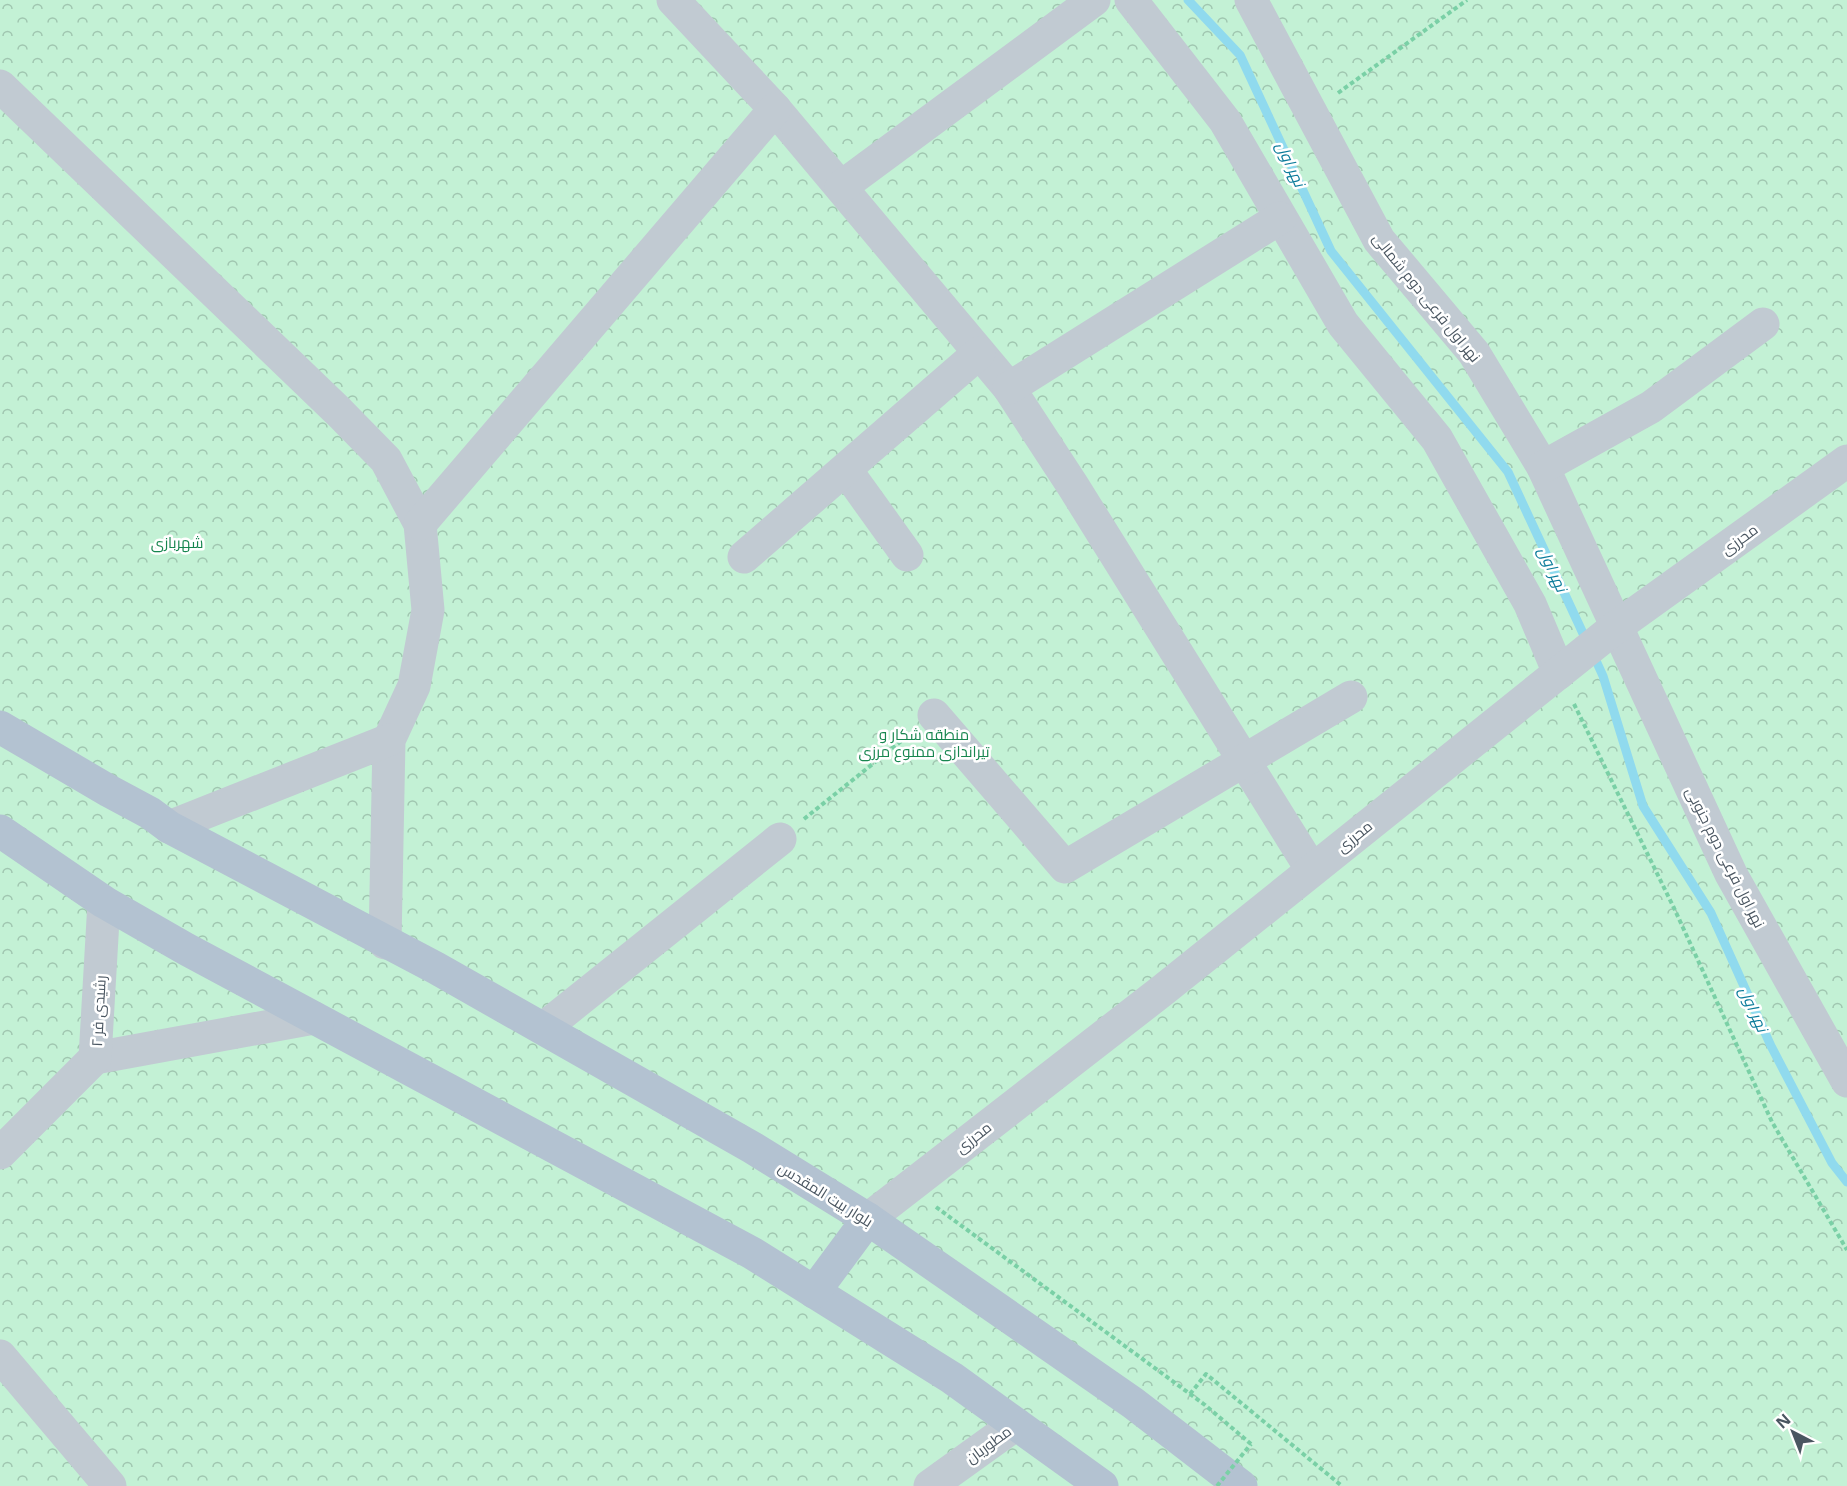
<svg xmlns="http://www.w3.org/2000/svg" width="1847" height="1486" viewBox="0 0 1847 1486" font-family="'Noto Sans',Cairo,sans-serif">
<defs>
<pattern id="forest-crowns" width="20" height="18" patternUnits="userSpaceOnUse" patternTransform="scale(1.5)"><rect width="20" height="18" fill="#c3f1d5"/><path d="M2 6a3 3 0 1 1 6 0M12 15a3 3 0 1 1 6 0" fill="none" stroke="#a0c6b0"/></pattern>
</defs>
<rect width="100%" height="100%" fill="#f5f3f3"/>
<rect fill="url(#forest-crowns)" x="0" y="0" width="1847" height="1486"/>
<g fill="none" stroke-linecap="round" stroke-linejoin="round">
<g stroke="#90daee" stroke-width="9">
<polyline points="1188,0 1240,55 1331,251 1508,472 1587,642"/>
<polyline points="1593,654 1603,676 1643,806 1711,913 1771,1046 1832,1163 1847,1182"/>
</g>
<g stroke="#7ad0a6" stroke-width="4" stroke-dasharray="4.5 3" stroke-linecap="butt">
<polyline points="1338,93 1467,0"/>
<polyline points="1574,704 1674,908 1772,1122 1847,1250"/>
<polyline points="804,819 910,734"/>
<polyline points="936,1207 1205,1405 1251,1444"/>
<polyline points="1190,1394 1206,1374 1342,1486"/>
</g>
<g stroke="#c1cad2" stroke-width="33">
<polyline points="673,0 775,109 1009,388 1073,486 1312,870"/>
<polyline points="1131,0 1225,121 1343,324 1437,439 1530,604 1559,673"/>
<polyline points="1251,0 1379,240 1474,353 1543,467 1731,874 1847,1081"/>
<polyline points="0,86 339,412 386,460 420,524 428,610 414,686 389,740 385,943"/>
<polyline points="841,187 1094,0"/>
<polyline points="1009,388 1280,218"/>
<polyline points="1543,467 1651,407 1763,324"/>
<polyline points="846,470 907,555"/>
<polyline points="420,524 775,109"/>
<polyline points="744,557 979,353"/>
<polyline points="934,715 1065,867 1351,697"/>
<polyline points="169,827 389,740"/>
<polyline points="544,1028 780,839"/>
<polyline points="95,1058 314,1018"/>
<polyline points="0,1153 95,1058 104,902"/>
<polyline points="868,1219 1163,990 1616,627 1847,461"/>
<polyline points="0,1356 110,1486"/>
<polyline points="930,1486 1016,1424"/>
</g>
<g stroke="#b3c2d1" stroke-width="33">
<polyline points="0,727 109,791 150,813 169,827 436,968 753,1148 868,1219 1012,1319 1133,1403 1241,1486"/>
<polyline points="0,831 104,902 186,949 752,1253 952,1378 1102,1486"/>
<polyline points="814,1292 868,1219"/>
</g>
<polyline stroke="#7ad0a6" stroke-width="4" stroke-dasharray="4.5 3" stroke-linecap="butt" points="1217,1486 1251,1444"/>
</g>
<g text-anchor="middle" dominant-baseline="central" stroke-width="5" stroke-linejoin="round" paint-order="stroke">
<g font-size="15" fill="#4a5661" stroke="#fff">
<text transform="translate(1427 297) rotate(51)">نهر اول فرعی دوم شمالی</text>
<text transform="translate(1739 539) rotate(-36)">محرزی</text>
<text transform="translate(1354 836) rotate(-39)">محرزی</text>
<text transform="translate(1726 857) rotate(63)">نهر اول فرعی دوم جنوبی</text>
<text transform="translate(98 1011) rotate(-87)">رشیدی فر ۲</text>
<text transform="translate(973 1137) rotate(-38)">محرزی</text>
<text transform="translate(826 1194) rotate(32)">بلوار بیت المقدس</text>
<text transform="translate(988 1444) rotate(-36)">مطوریان</text>
</g>
<g font-size="15" fill="#17864f" stroke="#fff">
<text x="177" y="542">شهربازی</text>
<text x="924" y="734">منطقه شکار و<tspan x="924" dy="17">تیراندازی ممنوع مرزی</tspan></text>
</g>
<g font-size="16" font-style="italic" fill="#0c7c9b" stroke="#fff">
<text transform="translate(1291 164) rotate(65)">نهر اول</text>
<text transform="translate(1553 569) rotate(65)">نهر اول</text>
<text transform="translate(1754 1009) rotate(66)">نهر اول</text>
</g>
</g>
<g transform="translate(1793 1432) rotate(318)" stroke="#ffffff" stroke-width="4.5" paint-order="stroke">
<path d="M0-4.5L10 22L0 15L-10 22Z" fill="#4a5661"/>
<text y="-9" font-size="16" font-weight="bold" text-anchor="middle" fill="#4a5661">N</text>
</g>
</svg>
